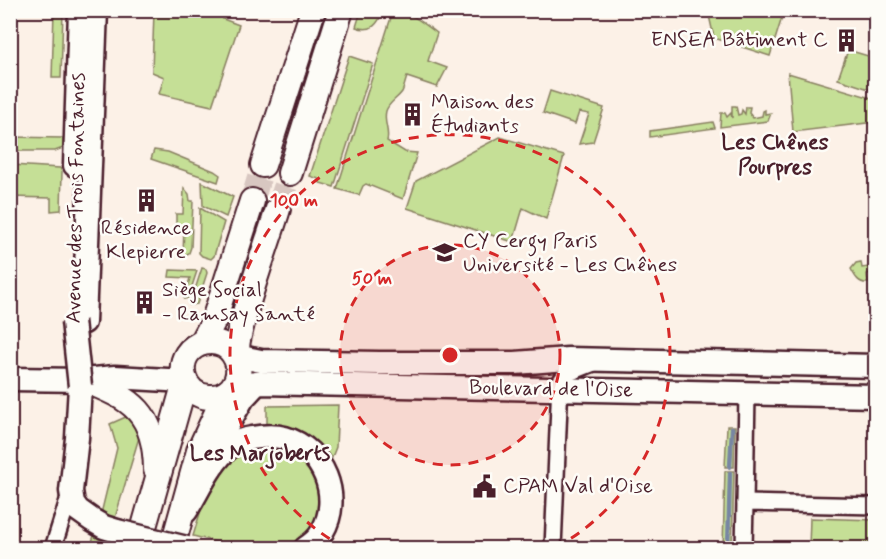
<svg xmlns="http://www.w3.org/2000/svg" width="886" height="559" viewBox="0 0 886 559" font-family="Mynerve,sans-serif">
<rect width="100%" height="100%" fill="#fcf1e7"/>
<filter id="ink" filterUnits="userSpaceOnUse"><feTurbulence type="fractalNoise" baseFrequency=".0167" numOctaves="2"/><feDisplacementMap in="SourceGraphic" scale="12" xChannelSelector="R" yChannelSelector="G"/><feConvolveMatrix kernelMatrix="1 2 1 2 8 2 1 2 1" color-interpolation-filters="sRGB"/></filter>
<g filter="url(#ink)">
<g fill="#c5df96" stroke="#887f60" stroke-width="1.5">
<polygon points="54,11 63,11 61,78 52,78"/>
<polygon points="154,11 225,11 223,19 239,25 212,106 159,94 164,77 152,72"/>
<path d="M361,11V10L383,11C378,24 372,33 356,27Z"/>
<path d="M393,11C409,10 424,24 437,33L428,61L447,68L437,87L407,77C405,82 404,88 402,92C397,99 389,102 386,111C383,122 390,131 387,141L405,152L417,153L403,199L366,184L363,186L359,195L337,189Z"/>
<polygon points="708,11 784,11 770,56 714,38"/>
<polygon points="848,50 875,58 875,91 838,79"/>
<polygon points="349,56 373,64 334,187 320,183 319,179 310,176"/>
<polygon points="788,73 875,99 875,122 793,132"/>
<polygon points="550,91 604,108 593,142 579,144 589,114 579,112 575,124 543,113"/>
<polygon points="732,106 736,106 738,115 741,114 742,110 745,114 746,107 750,107 749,113 753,118 762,116 763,111 765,110 765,114 771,113 768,121 720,127 721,113 725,113 727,117 731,113 732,118"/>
<polygon points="713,122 715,128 650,137 650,131"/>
<polygon points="11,137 63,138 63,148 55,151 11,151"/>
<polygon points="500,137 564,156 546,219 523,208 513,242 407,208 416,181"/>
<polygon points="154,150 168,152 214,171 220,175 218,182 151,159"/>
<polygon points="11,165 60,168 62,172 61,210 51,211 51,198 11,197"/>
<polygon points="202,182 233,197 226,217 203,206"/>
<polygon points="184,188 189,194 190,201 193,201 191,247 189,253 183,256 184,226 176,226 176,214 183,214"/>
<polygon points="200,208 224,222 214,256 211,259 202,256 199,253"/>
<path d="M861,262L862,268L875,266V272L867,274L868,283C859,284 855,277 851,269L856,263Z"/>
<polygon points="202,268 206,269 207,273 197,304 190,305"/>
<polygon points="170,270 197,271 188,298 184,299 190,278 169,277"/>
<polygon points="338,405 336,447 331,460 320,449 267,425 267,406"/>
<polygon points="128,416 140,434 106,548 90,548 101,514 117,448 110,424"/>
<polygon points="727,426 735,426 734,467 725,467"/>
<polygon points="267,444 301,456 320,482 321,515 297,548 230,548 228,545 193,536 204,500 231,455"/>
<polygon points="725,471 734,471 732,548 723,548"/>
<polygon points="810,518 875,520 875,548 809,548"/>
</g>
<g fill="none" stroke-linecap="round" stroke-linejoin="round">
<g stroke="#7886a3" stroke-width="4.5">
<polyline points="730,467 732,428"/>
<polyline points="728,548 730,473"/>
</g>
<g stroke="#d8c7c1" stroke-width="24" stroke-dasharray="24 12" stroke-linecap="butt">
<polyline points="252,201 263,165"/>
<polyline points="278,209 290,173"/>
</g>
<defs>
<g id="street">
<polyline points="745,503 747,394"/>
<polyline points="53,548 71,491"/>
<polyline points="553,548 560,382 566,374 594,363"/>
<polyline points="744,548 745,503 876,506"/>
</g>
<g id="secondary">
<polyline points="75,165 80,10"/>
<polyline points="84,322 96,10"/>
<polyline points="232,351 246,358 261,361 379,363 515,363 568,359 876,366"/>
<polyline points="10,379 84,380 115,377 185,381"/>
<polyline points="80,386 77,438 71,491 73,503 78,510 92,520 104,527 117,531"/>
<polyline points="229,391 245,384 260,383 876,396"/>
<polyline points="209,457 243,398 257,383"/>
<path d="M186,511C199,490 211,461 231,446C237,441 245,439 252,438C263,436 274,435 285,438C323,449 343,497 322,532C319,538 312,544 306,548"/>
</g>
<g id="primary">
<polyline points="263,165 313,10"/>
<polyline points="290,173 341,10"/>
<polyline points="202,343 214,320 252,201"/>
<path d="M238,365C228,326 174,341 184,377C191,402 226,404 236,381C242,368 235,354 238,340C247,298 265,251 278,209"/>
<path d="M84,380C133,399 155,413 156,469"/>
<polyline points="138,548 185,382"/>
<polyline points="172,548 199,451 226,393"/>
</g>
</defs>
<use href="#street" stroke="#4a1f2b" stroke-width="20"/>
<use href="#secondary" stroke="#4a1f2b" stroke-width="27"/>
<use href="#primary" stroke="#4a1f2b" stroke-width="28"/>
<use href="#street" stroke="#fdfcf7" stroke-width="15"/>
<use href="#secondary" stroke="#fdfcf7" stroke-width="22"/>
<use href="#primary" stroke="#fdfcf7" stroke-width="24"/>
<defs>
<g id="secondary-bridge">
<polyline points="73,321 80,386"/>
<polyline points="117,531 187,548"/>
</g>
</defs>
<use href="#secondary-bridge" stroke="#4a1f2b" stroke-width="27" stroke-linecap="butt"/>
<use href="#secondary-bridge" stroke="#fdfcf7" stroke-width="22"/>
</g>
</g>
<circle cx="450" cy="355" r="110" fill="#d62828" fill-opacity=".12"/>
<g fill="none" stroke="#d62828" stroke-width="3" stroke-dasharray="10 8">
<circle cx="450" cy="355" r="110"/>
<path d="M345 548A220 220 0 1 1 555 548"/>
</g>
<defs>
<symbol id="building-bare" viewBox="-9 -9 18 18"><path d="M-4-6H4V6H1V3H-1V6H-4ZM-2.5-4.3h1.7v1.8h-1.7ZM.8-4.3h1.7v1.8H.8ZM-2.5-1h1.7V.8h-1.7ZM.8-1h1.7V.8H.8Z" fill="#4a1f2b" stroke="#fdfcf7" stroke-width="2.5" paint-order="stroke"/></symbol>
<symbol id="university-bare" viewBox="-9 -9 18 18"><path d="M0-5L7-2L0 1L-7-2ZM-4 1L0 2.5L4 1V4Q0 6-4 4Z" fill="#4a1f2b" stroke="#fdfcf7" stroke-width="2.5" paint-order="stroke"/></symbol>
<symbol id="civic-bare" viewBox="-9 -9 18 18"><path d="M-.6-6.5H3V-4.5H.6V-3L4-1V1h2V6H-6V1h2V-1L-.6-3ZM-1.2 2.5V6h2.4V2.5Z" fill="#4a1f2b" stroke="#fdfcf7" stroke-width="2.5" paint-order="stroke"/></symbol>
</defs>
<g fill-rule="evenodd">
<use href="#building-bare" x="830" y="24" width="33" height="33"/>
<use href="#building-bare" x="396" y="98" width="33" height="33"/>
<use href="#building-bare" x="130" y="184" width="33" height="33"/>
<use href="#university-bare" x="428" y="236" width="33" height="33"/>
<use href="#building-bare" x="128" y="286" width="33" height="33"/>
<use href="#civic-bare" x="468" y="470" width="33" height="33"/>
</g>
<g text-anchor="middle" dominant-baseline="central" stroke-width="5" stroke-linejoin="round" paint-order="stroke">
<g font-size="21" fill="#4a1f2b" stroke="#fdfcf7" text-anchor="start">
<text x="828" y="40" text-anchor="end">ENSEA Bâtiment C</text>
<text x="431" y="102">Maison des<tspan x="431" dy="24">Étudiants</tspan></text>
<text x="146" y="228" text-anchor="middle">Résidence<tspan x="146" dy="24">Klepierre</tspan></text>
<text x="463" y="241">CY Cergy Paris<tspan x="463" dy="24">Université - Les Chênes</tspan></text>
<text x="162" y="290">Siège Social<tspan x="162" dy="24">- Ramsay Santé</tspan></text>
<text x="503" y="486">CPAM Val d'Oise</text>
</g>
<g font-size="21" fill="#4a1f2b" stroke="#fdfcf7">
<text transform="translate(76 198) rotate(-89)">Avenue des Trois Fontaines</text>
<text transform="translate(551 389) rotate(1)">Boulevard de l'Oise</text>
</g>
<g font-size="22" font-weight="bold" fill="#4a1f2b" stroke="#fdfcf7">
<text x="775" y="143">Les Chênes<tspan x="775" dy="25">Pourpres</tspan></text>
<text x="260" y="454">Les Marjoberts</text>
</g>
</g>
<circle cx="450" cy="355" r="9" fill="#d62828" stroke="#fdfcf7" stroke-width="3"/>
<g font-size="18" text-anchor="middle" font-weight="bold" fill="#d62828" stroke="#fdfcf7" stroke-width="5" stroke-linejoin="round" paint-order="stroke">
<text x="294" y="206">100 m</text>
<text x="372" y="284">50 m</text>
</g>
<rect width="886" height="559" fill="none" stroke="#fdfcf7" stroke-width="36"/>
<rect x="18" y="18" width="850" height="523" fill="none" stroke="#4a1f2b" stroke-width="2" filter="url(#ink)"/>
</svg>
